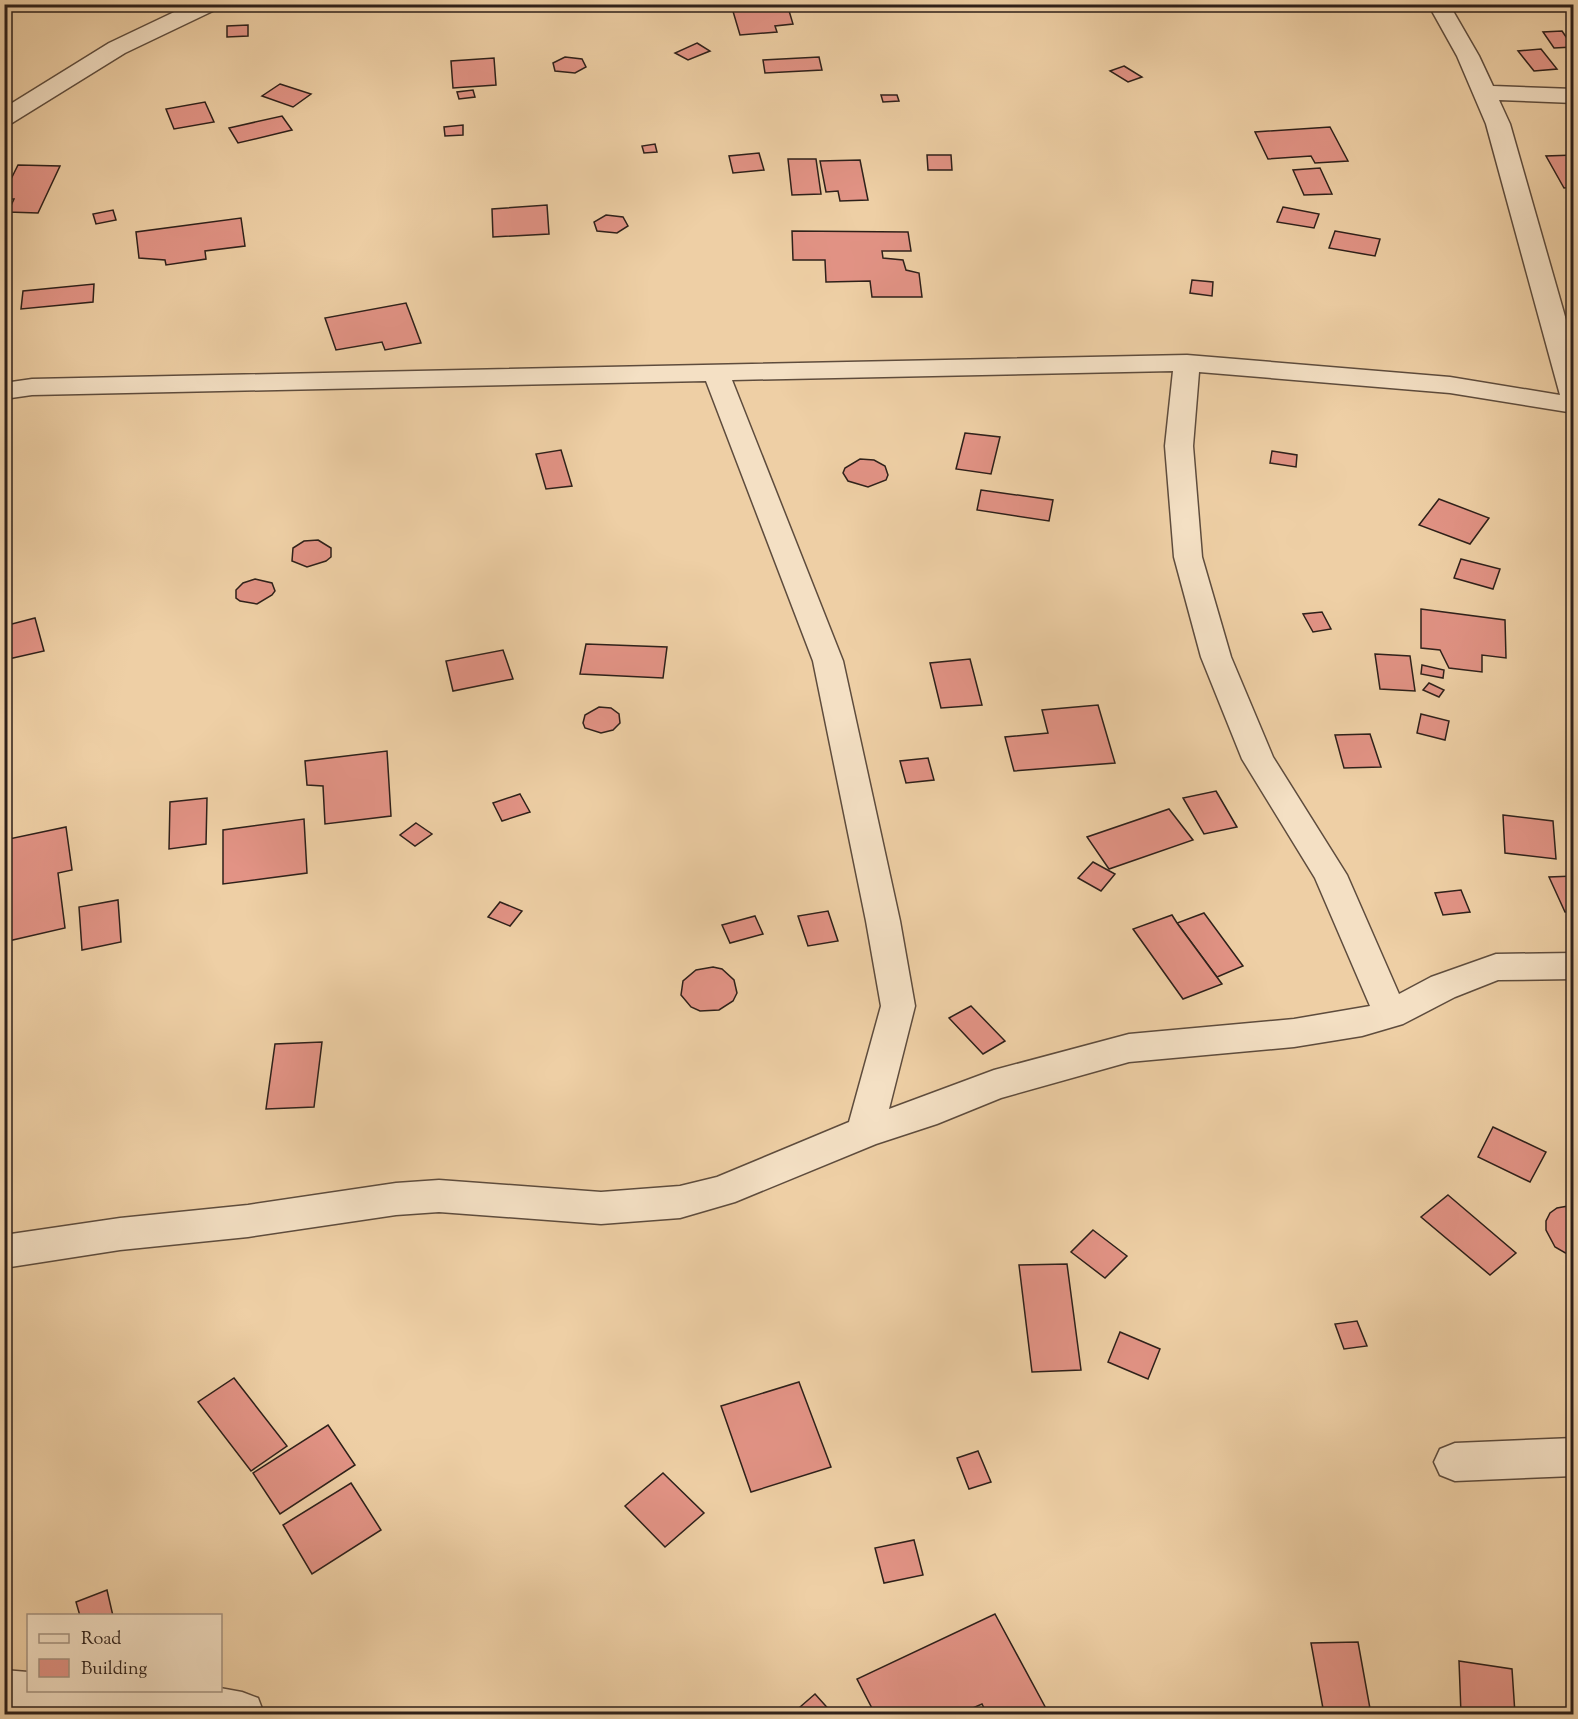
<svg xmlns="http://www.w3.org/2000/svg" width="1578" height="1719" viewBox="0 0 1578 1719" font-family="'Sorts Mill Goudy',serif">
<rect width="100%" height="100%" fill="#eecfa5"/>
<filter id="stains"><feTurbulence type="fractalNoise" baseFrequency=".00333" numOctaves="4"/><feColorMatrix values="0 0 0 0 .2 0 0 0 0 .09 0 0 0 0 .02 0 0 0 .5 -.17"/></filter>
<radialGradient id="worn" r=".72"><stop offset=".6" stop-color="#630" stop-opacity="0"/><stop offset="1" stop-color="#630" stop-opacity=".3"/></radialGradient>
<g fill="#e29385" stroke="#2e201a" stroke-width="1.5">
<polygon points="787,4 793,24 775,26 777,32 740,35 732,8"/>
<polygon points="248,25 248,36 227,37 227,26"/>
<polygon points="1562,31 1573,47 1554,48 1543,32"/>
<polygon points="697,43 710,51 688,60 675,53"/>
<polygon points="1541,49 1557,69 1534,71 1518,51"/>
<polygon points="565,57 582,59 586,67 575,73 555,71 553,63"/>
<polygon points="819,57 822,70 765,73 763,60"/>
<polygon points="494,58 496,85 453,88 451,61"/>
<polygon points="1124,66 1142,77 1128,82 1110,71"/>
<polygon points="280,84 311,94 293,107 262,96"/>
<polygon points="473,90 475,97 459,99 457,92"/>
<polygon points="881,95 897,95 899,101 883,102"/>
<polygon points="205,102 214,122 174,129 166,109"/>
<polygon points="282,116 292,130 238,143 229,128"/>
<polygon points="463,125 463,135 445,136 444,127"/>
<polygon points="1330,127 1348,161 1315,163 1311,156 1268,159 1255,132"/>
<polygon points="655,144 657,152 644,153 642,146"/>
<polygon points="759,153 764,170 733,173 729,156"/>
<polygon points="927,155 951,155 952,170 928,170"/>
<polygon points="1574,155 1574,187 1564,188 1546,156"/>
<polygon points="788,159 816,159 821,194 792,195"/>
<polygon points="860,160 868,200 840,201 838,191 826,192 820,161"/>
<polygon points="18,165 60,166 38,213 8,212 14,199 4,199 4,179 11,179"/>
<polygon points="1320,168 1332,194 1304,195 1293,170"/>
<polygon points="547,205 549,234 493,237 492,209"/>
<polygon points="1283,207 1319,214 1314,228 1277,222"/>
<polygon points="113,210 116,220 96,224 93,214"/>
<polygon points="606,215 623,217 628,226 617,233 597,231 594,222"/>
<polygon points="241,218 245,246 205,251 206,259 166,265 165,260 139,258 136,232"/>
<polygon points="792,231 908,232 911,251 882,251 883,258 903,260 906,270 919,273 922,297 872,297 870,281 826,282 825,260 793,260"/>
<polygon points="1335,231 1380,239 1375,256 1329,248"/>
<polygon points="1192,280 1213,282 1212,296 1190,293"/>
<polygon points="94,284 93,302 21,309 23,291"/>
<polygon points="406,303 421,343 385,350 382,342 336,350 325,318"/>
<polygon points="965,433 1000,437 991,474 956,469"/>
<polygon points="561,450 572,486 546,489 536,454"/>
<polygon points="1272,451 1297,455 1296,467 1270,463"/>
<polygon points="860,459 874,460 885,466 888,475 886,480 868,487 848,481 843,473 845,468"/>
<polygon points="981,490 1053,500 1049,521 977,510"/>
<polygon points="1439,499 1489,518 1470,544 1419,525"/>
<polygon points="318,540 331,548 331,557 326,561 307,567 292,561 293,548 304,541"/>
<polygon points="1461,559 1500,569 1493,589 1454,578"/>
<polygon points="255,579 272,583 275,591 272,595 257,604 240,601 236,598 236,590 243,583"/>
<polygon points="1421,609 1505,620 1506,658 1482,655 1482,672 1449,668 1440,650 1421,648"/>
<polygon points="1322,612 1331,629 1313,632 1303,614"/>
<polygon points="35,618 44,651 4,660 4,626"/>
<polygon points="586,644 667,647 663,678 580,674"/>
<polygon points="503,650 513,679 453,691 446,661"/>
<polygon points="1375,654 1410,656 1415,691 1380,689"/>
<polygon points="970,659 982,705 941,708 930,663"/>
<polygon points="1422,665 1444,670 1443,678 1421,674"/>
<polygon points="1429,683 1444,690 1439,697 1423,690"/>
<polygon points="1098,705 1115,763 1014,771 1005,737 1048,733 1042,710"/>
<polygon points="599,707 611,708 619,714 620,723 613,730 601,733 585,728 583,723 585,715"/>
<polygon points="1421,714 1449,721 1445,740 1417,733"/>
<polygon points="1370,734 1381,767 1344,768 1335,735"/>
<polygon points="387,751 391,816 325,824 323,786 307,785 305,761"/>
<polygon points="928,758 934,780 906,783 900,761"/>
<polygon points="1216,791 1237,827 1204,834 1183,798"/>
<polygon points="520,794 530,812 502,821 493,803"/>
<polygon points="207,798 206,844 169,849 170,802"/>
<polygon points="1169,809 1193,840 1109,869 1087,837"/>
<polygon points="1503,815 1553,821 1556,859 1505,853"/>
<polygon points="304,819 307,873 223,884 223,830"/>
<polygon points="416,823 432,834 415,846 400,835"/>
<polygon points="66,827 72,870 58,873 65,928 4,942 4,840"/>
<polygon points="1093,862 1115,874 1101,891 1078,878"/>
<polygon points="1574,876 1574,912 1565,912 1549,877"/>
<polygon points="1461,890 1470,912 1443,915 1435,893"/>
<polygon points="118,900 121,942 82,950 79,907"/>
<polygon points="500,902 522,911 510,926 488,917"/>
<polygon points="828,911 838,941 808,946 798,916"/>
<polygon points="1204,913 1243,966 1217,977 1177,923"/>
<polygon points="1172,915 1177,923 1222,984 1183,999 1133,929"/>
<polygon points="755,916 763,934 730,943 722,925"/>
<polygon points="713,967 722,969 734,980 737,993 733,1001 719,1010 700,1011 691,1007 681,995 683,981 696,970"/>
<polygon points="971,1006 1005,1041 983,1054 949,1018"/>
<polygon points="322,1042 314,1107 266,1109 275,1044"/>
<polygon points="1493,1127 1546,1152 1530,1182 1478,1157"/>
<polygon points="1448,1195 1516,1253 1490,1275 1421,1217"/>
<polygon points="1568,1206 1574,1206 1574,1258 1555,1247 1546,1230 1546,1221 1550,1213 1557,1208"/>
<polygon points="1093,1230 1127,1256 1105,1278 1071,1252"/>
<polygon points="1067,1264 1081,1370 1032,1372 1019,1265"/>
<polygon points="1357,1321 1367,1346 1344,1349 1335,1324"/>
<polygon points="1120,1332 1160,1349 1148,1379 1108,1362"/>
<polygon points="234,1378 287,1446 251,1471 198,1402"/>
<polygon points="799,1382 831,1467 751,1492 721,1406"/>
<polygon points="328,1425 355,1465 280,1514 253,1473"/>
<polygon points="978,1451 991,1482 969,1489 957,1458"/>
<polygon points="663,1473 704,1513 665,1547 625,1506"/>
<polygon points="351,1483 381,1530 312,1574 283,1525"/>
<polygon points="914,1540 923,1575 884,1583 875,1548"/>
<polygon points="107,1590 113,1616 80,1616 76,1602"/>
<polygon points="995,1614 1049,1714 987,1714 982,1704 959,1714 875,1714 857,1679"/>
<polygon points="1358,1642 1371,1714 1324,1714 1311,1643"/>
<polygon points="1459,1661 1512,1669 1515,1714 1461,1714"/>
<polygon points="815,1694 833,1714 792,1714"/>
</g>
<g fill="none" stroke-linecap="round" stroke-linejoin="round">
<defs>
<g id="minor">
<polygon points="191,4 219,4 217,9 125,53 12,123 4,125 4,108 109,43"/>
<path d="M1428,4H1449L1479,56L1493,86L1574,89V103L1499,100L1510,124L1574,348V413L1450,393L1199,372L1193,446L1202,557L1231,657L1273,757L1347,875L1399,994L1431,977L1496,954L1574,953V979L1498,980L1455,997L1403,1024L1362,1036L1294,1047L1129,1062L1001,1098L937,1124L876,1144L735,1202L680,1218L601,1224L439,1212L396,1215L248,1237L120,1250L4,1268V1235L120,1218L248,1205L396,1183L439,1180L601,1192L680,1186L717,1177L849,1122L881,1006L866,921L813,661L706,381L32,395L4,399V383L32,379L1187,355L1450,377L1560,395L1486,124L1457,56ZM1173,371L1165,446L1174,557L1201,657L1242,759L1315,878L1370,1006L1294,1019L1129,1034L994,1070L889,1109L915,1006L900,921L843,661L732,380Z"/>
<polygon points="1574,1438 1574,1476 1455,1481 1440,1475 1434,1462 1440,1449 1455,1443"/>
<polygon points="4,1670 28,1672 28,1690 220,1690 220,1688 242,1692 258,1698 264,1714 4,1714"/>
</g>
</defs>
<use href="#minor" stroke="#5e4c3d" stroke-width="3"/>
<use href="#minor" fill="#f4e0c4" fill-rule="evenodd"/>
</g>
<rect width="1578" height="1719" fill="none" stroke="#eecfa5" stroke-width="24"/>
<rect x="6" y="6" width="1566" height="1707" fill="none" stroke="#2e201a" stroke-width="3"/>
<rect x="12" y="12" width="1554" height="1695" fill="none" stroke="#2e201a" stroke-width="1.5"/>
<rect x="27" y="1614" width="195" height="78" fill="#f4e0c4" stroke="#a59380" stroke-width="1.5"/>
<rect x="39" y="1634" width="30" height="9" fill="#f4e0c4" stroke="#a59380" stroke-width="1.5"/>
<text x="81" y="1644" font-size="18" fill="#2e201a">Road</text>
<rect x="39" y="1659" width="30" height="18" fill="#e29385" stroke="#a59380" stroke-width="1.5"/>
<text x="81" y="1674" font-size="18" fill="#2e201a">Building</text>
<rect width="100%" height="100%" filter="url(#stains)"/>
<rect width="100%" height="100%" fill="url(#worn)"/>
</svg>
